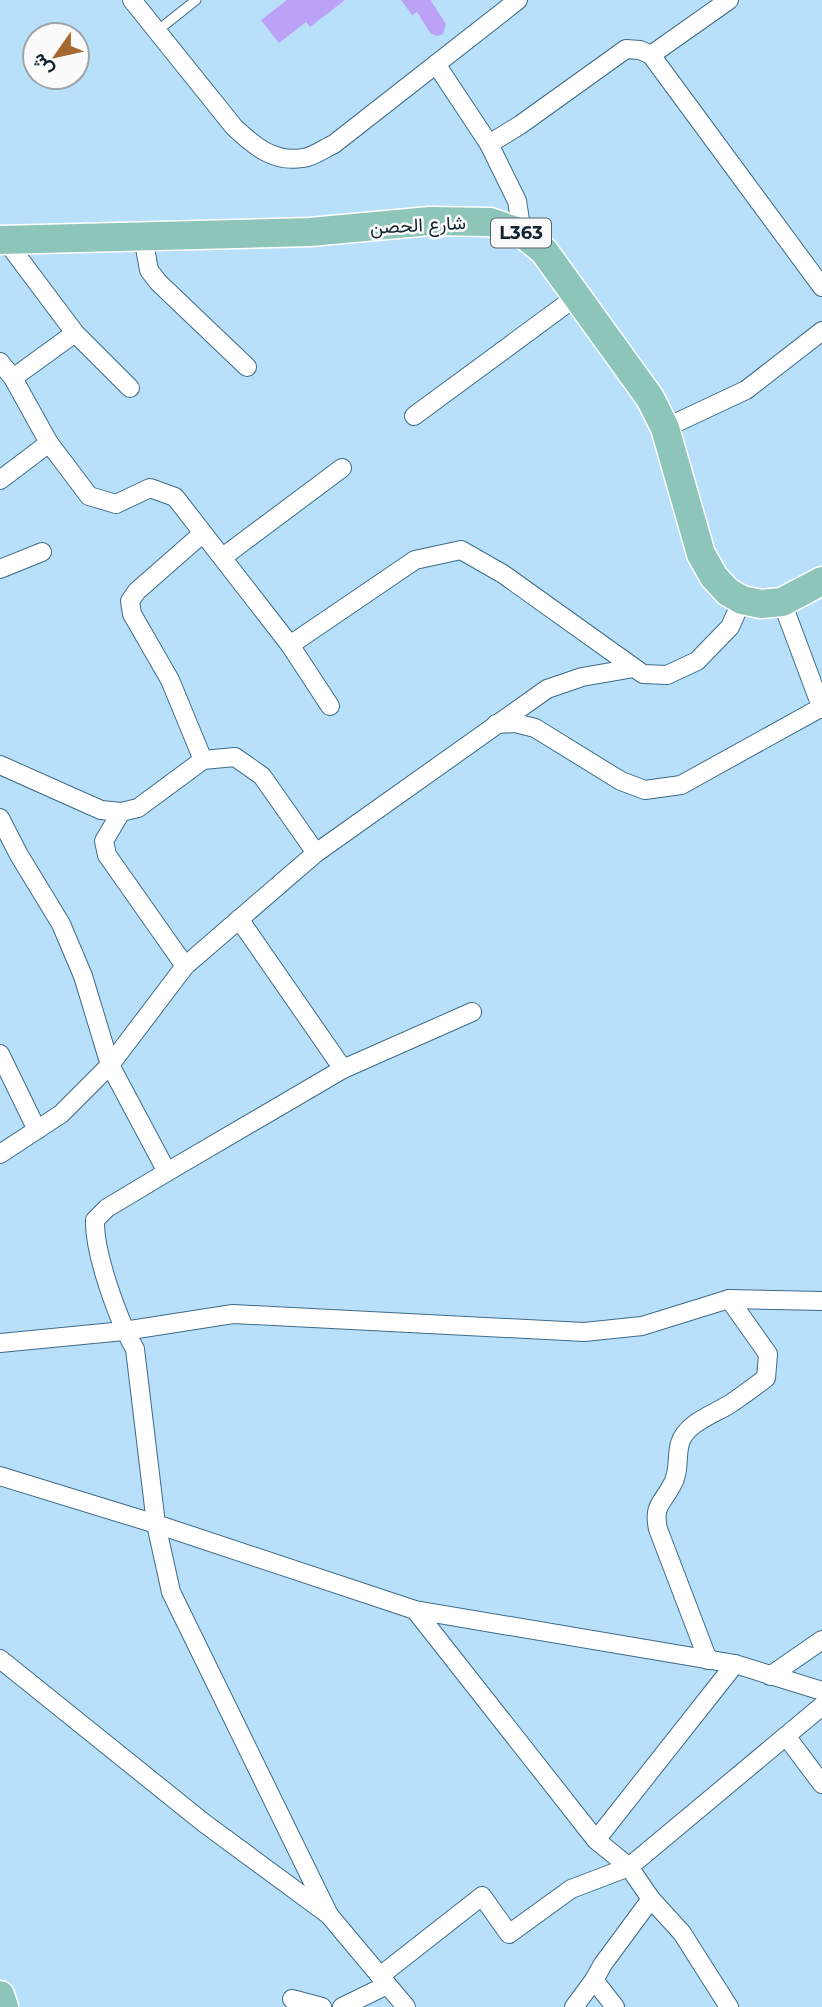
<svg xmlns="http://www.w3.org/2000/svg" width="822" height="2007" viewBox="0 0 822 2007" font-family="Montserrat,Vazirmatn,sans-serif">
<rect width="100%" height="100%" fill="#b9e0fa"/>
<g fill="#bca2f6">
<polygon points="287,0 345,0 310,27 306,22 279,43 261,20"/>
<polygon points="401,0 432,0 431,1 446,24 443,34 438,36 431,34 417,12 412,15"/>
</g>
<g fill="none" stroke-linecap="round" stroke-linejoin="round">
<defs>
<polyline id="service" points="157,31 196,0"/>
<g id="minor">
<path d="M132,0L234,127C254,146 274,163 303,158C313,157 325,148 334,144L518,0"/>
<polyline points="651,55 729,0"/>
<polyline points="436,64 489,144 517,201 522,233"/>
<polyline points="489,144 520,125 626,49 640,50 651,55 822,287"/>
<polyline points="143,237 149,270 158,282 247,367"/>
<polyline points="6,241 75,333 130,388"/>
<polyline points="0,362 13,378 49,443 89,496 116,504 150,488 175,497 290,645 330,706"/>
<polyline points="13,378 75,333"/>
<polyline points="414,416 577,296"/>
<polyline points="665,428 746,390 822,331"/>
<polyline points="0,480 49,443"/>
<polyline points="202,534 137,591 130,601 132,614 170,680 203,760"/>
<polyline points="223,557 342,468"/>
<polyline points="0,569 42,552"/>
<polyline points="782,602 822,709"/>
<polyline points="290,645 415,560 461,550 503,574 643,674 667,675 697,661 730,627 742,600"/>
<polyline points="496,724 515,723 535,728 621,781 645,790 681,785 822,707"/>
<polyline points="0,765 101,810 121,812 138,808 203,760 235,757 262,776 316,853"/>
<polyline points="121,812 104,841 107,855 185,966"/>
<polyline points="0,818 19,855 61,924 83,976 110,1065 167,1172"/>
<polyline points="239,919 343,1069"/>
<polyline points="0,1054 37,1130"/>
<polyline points="0,1154 61,1114 110,1065 185,966 316,853 547,689 582,677 634,668"/>
<polyline points="0,1343 124,1331 233,1314 584,1332 642,1326 729,1299 822,1301"/>
<polyline points="0,1476 156,1524 415,1610 735,1664 822,1691"/>
<polyline points="415,1610 596,1840 629,1867 651,1899 682,1933 729,2007"/>
<polyline points="0,1659 204,1823 329,1915 406,2007"/>
<path d="M708,1660L658,1529C653,1505 662,1504 672,1485C680,1472 676,1457 680,1443C686,1423 714,1414 730,1404C742,1396 754,1387 766,1378L768,1354L729,1299"/>
<polyline points="770,1676 822,1640"/>
<polyline points="786,1736 822,1784"/>
<polyline points="596,1840 735,1664"/>
<path d="M329,1915L171,1592L156,1524L135,1349C118,1320 94,1253 95,1220L107,1208L167,1172L343,1069L472,1012"/>
<polyline points="380,1976 482,1896 509,1934 571,1889 629,1867 822,1706"/>
<polyline points="594,1980 603,1964 651,1899"/>
<polyline points="292,1999 322,2007"/>
<polyline points="342,2007 387,1985"/>
<polyline points="574,2007 594,1980 615,2007"/>
</g>
<g id="primary">
<polyline points="0,240 310,232 430,221 490,222 522,233 544,251 650,398 665,428 701,554 714,577 728,592 742,600 761,604 782,602 822,581"/>
<polyline points="0,1995 4,2007"/>
</g>
</defs>
<use href="#service" stroke="#3d6b88" stroke-width="11"/>
<use href="#minor" stroke="#3d6b88" stroke-width="20"/>
<use href="#primary" stroke="#fff" stroke-width="31"/>
<use href="#service" stroke="#fff" stroke-width="9"/>
<use href="#minor" stroke="#fff" stroke-width="18"/>
<use href="#primary" stroke="#8ec5ba" stroke-width="28"/>
</g>
<g text-anchor="middle" dominant-baseline="central" stroke-width="5" stroke-linejoin="round" paint-order="stroke">
<rect fill="#fbfbfb" stroke="#57646d" stroke-width="2" x="491" y="218.5" width="60" height="29" rx="5"/>
<g font-size="18" font-weight="bold" fill="#112430">
<text x="521" y="233">L363</text>
</g>
<g font-size="19" fill="#112430" stroke="#fbfbfb">
<text transform="translate(418 225) rotate(-3)">شارع الحصن</text>
</g>
</g>
<g transform="translate(56 56) rotate(236)"><circle r="33" fill="#fbfbfb" stroke="#9da5aa" stroke-width="2"/>
<path d="M0-5L12 26L0 18L-12 26Z" fill="#a76731"/>
<text y="-10" font-size="19" font-weight="bold" text-anchor="middle" fill="#112430">ش</text>
</g>
</svg>
